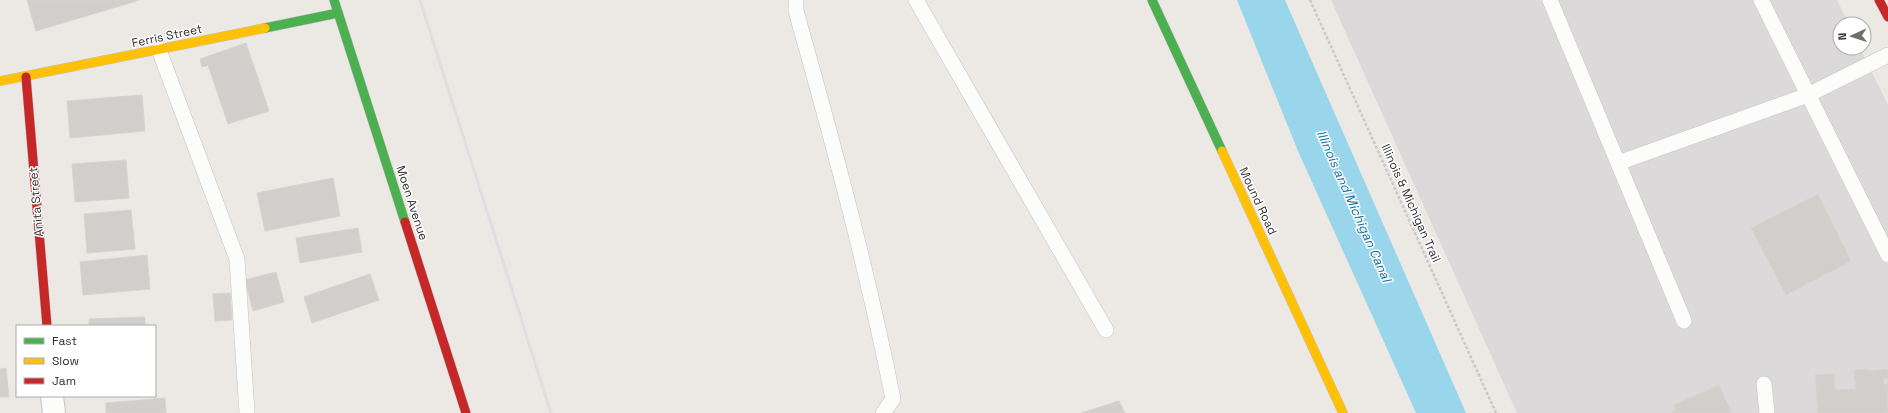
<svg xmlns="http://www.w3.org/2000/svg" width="1888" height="413" viewBox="0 0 1888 413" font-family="'Space Grotesk',sans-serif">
<rect width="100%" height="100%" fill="#ece8e4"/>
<polygon fill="#dcd9db" points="1331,0 1837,0 1849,24 1840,24 1840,48 1860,48 1888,105 1888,413 1517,413"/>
<polygon fill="#99d6ec" points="1237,0 1285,0 1466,413 1416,413 1298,151"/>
<g fill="#d1cecb" stroke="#d7d4d0">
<polygon points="27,0 140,0 36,31"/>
<polygon points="246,43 269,111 228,124 208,65 202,67 200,59"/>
<polygon points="142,95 145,131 70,138 67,101"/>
<polygon points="126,160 129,198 75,202 72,164"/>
<polygon points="333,178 340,216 265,231 257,193"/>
<polygon points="1818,194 1851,261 1786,295 1751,228"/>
<polygon points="131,210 135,249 87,253 84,214"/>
<polygon points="358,228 362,252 300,263 296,238"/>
<polygon points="147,255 150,289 83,295 80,262"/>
<polygon points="276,272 284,302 253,311 245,280"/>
<polygon points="370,274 379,300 312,323 304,297"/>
<polygon points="230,293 232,320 215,321 213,294"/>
<polygon points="145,317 145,326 89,326 89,319"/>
<polygon points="6,368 9,397 0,397 0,369"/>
<polygon points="1868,369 1868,371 1888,369 1888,378 1883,379 1884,384 1888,384 1888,413 1818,413 1815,375 1834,374 1835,390 1856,389 1854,370"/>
<polygon points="1719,385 1732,413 1670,413 1676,410 1674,405"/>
<polygon points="165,398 166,413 106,413 106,403"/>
<polygon points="1119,401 1125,413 1081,413"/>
</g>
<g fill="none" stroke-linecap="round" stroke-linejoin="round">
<defs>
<g id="lane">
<path d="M796,0V11C832,139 867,268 893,399L883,413"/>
<polyline points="916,0 1106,330"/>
<polyline points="1550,0 1684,321"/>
<polyline points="1761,0 1888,255"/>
<polyline points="159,50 237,259 247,413"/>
<polyline points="1618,163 1808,95 1888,55"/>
<polyline points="1764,384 1767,413"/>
</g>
<polyline id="street" points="52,396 54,413"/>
<g id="fast">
<polyline points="334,0 405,222"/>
<polyline points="1152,0 1222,151"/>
<polyline points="265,28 338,13"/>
</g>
<g id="slow">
<polyline points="0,81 265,28"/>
<polyline points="1222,151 1343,413"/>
</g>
<g id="jam">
<polyline points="1879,0 1888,17"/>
<polyline points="26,77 47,326"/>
<polyline points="405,222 466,413"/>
</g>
</defs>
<use href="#lane" stroke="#c5c4c5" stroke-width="16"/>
<use href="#street" stroke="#c5c4c5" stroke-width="24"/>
<use href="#fast" stroke="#c5c4c5" stroke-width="10"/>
<use href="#slow" stroke="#c5c4c5" stroke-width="10"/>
<use href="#jam" stroke="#c5c4c5" stroke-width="10"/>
<polyline stroke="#c9c9c8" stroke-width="2.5" stroke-dasharray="3 2" stroke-linecap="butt" points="1310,0 1496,413"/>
<use href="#lane" stroke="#fcfcfb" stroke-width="15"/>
<use href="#street" stroke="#fcfcfb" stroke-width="22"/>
<use href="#fast" stroke="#4caf50" stroke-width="9"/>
<use href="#slow" stroke="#ffc107" stroke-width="9"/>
<use href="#jam" stroke="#c62828" stroke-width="9"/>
<polyline stroke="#dfdfe1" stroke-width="3" points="420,0 551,413"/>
</g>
<g text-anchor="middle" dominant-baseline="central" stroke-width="3" stroke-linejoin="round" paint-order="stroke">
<g font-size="12" fill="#2e2e2e" stroke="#fff">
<text transform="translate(167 36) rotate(-12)">Ferris Street</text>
<text transform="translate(1258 201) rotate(65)">Mound Road</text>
<text transform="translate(36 202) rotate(-95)">Anita Street</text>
<text transform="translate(412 203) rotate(72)">Moen Avenue</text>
<text transform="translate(1411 203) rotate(66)">Illinois &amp; Michigan Trail</text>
</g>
<g font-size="13" font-style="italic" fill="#0d6fa3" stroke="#fff">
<text transform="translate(1354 206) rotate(66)">Illinois and Michigan Canal</text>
</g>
</g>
<rect x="16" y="325" width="140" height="72" fill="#ffffff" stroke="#ababab"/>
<rect x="24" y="338" width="20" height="6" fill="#4caf50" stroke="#ababab"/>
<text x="52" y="345" font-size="12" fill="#2e2e2e">Fast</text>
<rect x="24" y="358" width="20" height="6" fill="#ffc107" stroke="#ababab"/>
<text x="52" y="365" font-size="12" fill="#2e2e2e">Slow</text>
<rect x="24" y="378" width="20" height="6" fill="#c62828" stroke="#ababab"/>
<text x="52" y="385" font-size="12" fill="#2e2e2e">Jam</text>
<g transform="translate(1852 36) rotate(267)"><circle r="19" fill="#ffffff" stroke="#ababab"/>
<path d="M0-3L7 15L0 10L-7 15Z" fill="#706f6e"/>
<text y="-6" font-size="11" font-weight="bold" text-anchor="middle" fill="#2e2e2e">N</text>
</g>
</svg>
